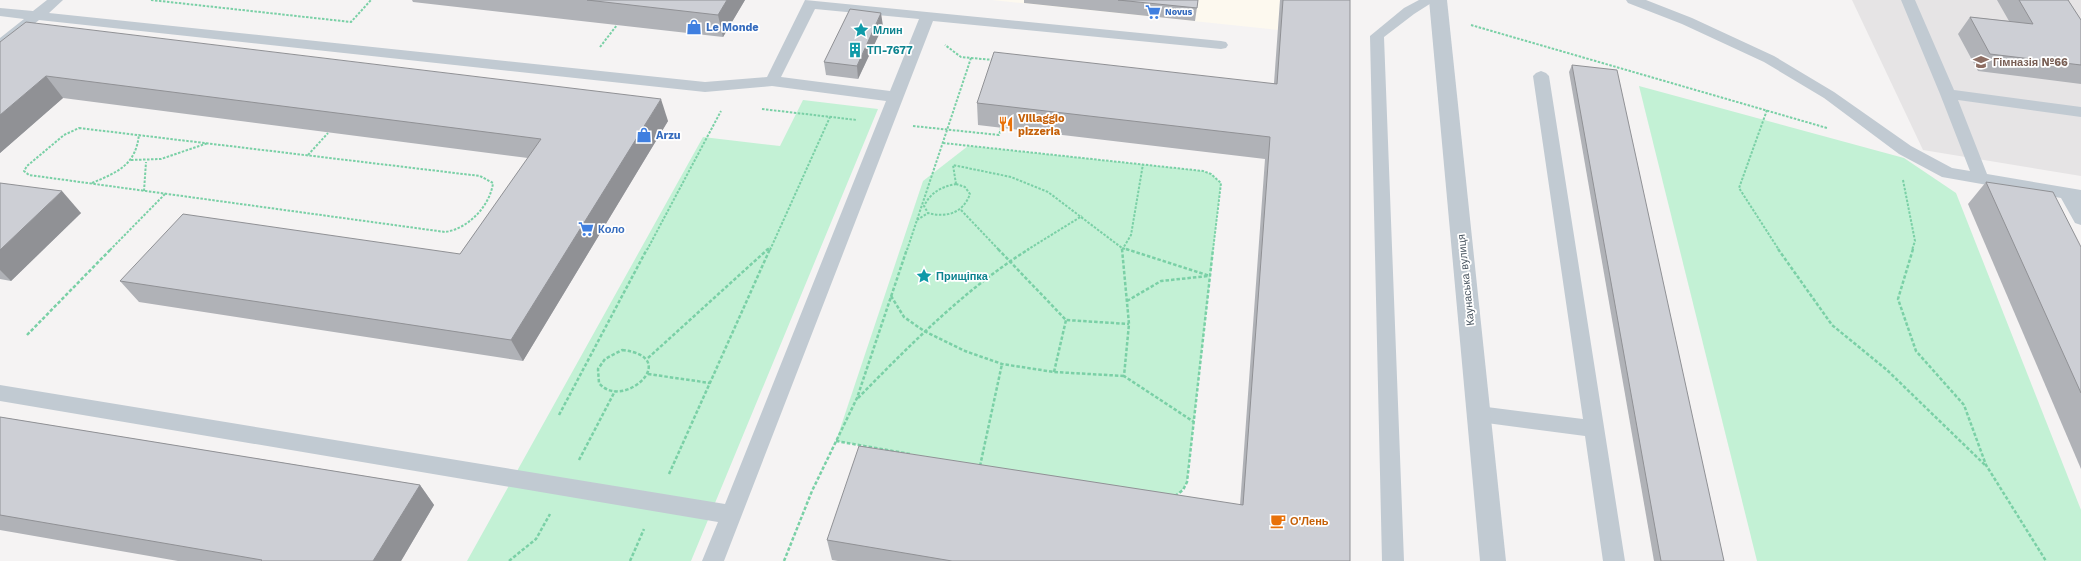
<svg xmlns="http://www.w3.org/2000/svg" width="2081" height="561" viewBox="0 0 2081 561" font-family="'Work Sans',sans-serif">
<rect width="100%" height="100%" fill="#f5f3f3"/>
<polygon fill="#fdf9ef" points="992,0 1280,0 1278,30"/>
<polygon fill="#e6e4e5" points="1852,0 2081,0 2081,176 1923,150"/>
<g fill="#c3f1d5">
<polygon points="1639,86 1904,158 1956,193 2081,510 2081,561 1757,561"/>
<polygon points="803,100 878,109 691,561 467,561 703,137 780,146"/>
<path d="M968,146L1203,171L1211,174L1221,183L1187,482C1182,492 1177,496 1167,498L836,441L923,181Z"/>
</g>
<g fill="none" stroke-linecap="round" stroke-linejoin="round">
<g stroke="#7ad0a6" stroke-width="2" stroke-dasharray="2.5 1.5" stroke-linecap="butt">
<polyline points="151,0 351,22 371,0"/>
<polyline points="1471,25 1827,128"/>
<polyline points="600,47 617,25"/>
<polyline points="971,58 994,60"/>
<polyline points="762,109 857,120"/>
<polyline points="1767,110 1739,188 1779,250"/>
<polyline points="913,126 999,135 1001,128"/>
<path d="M79,128L480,176L493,183C490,206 468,229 445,232L29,175L24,171L27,166L64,135Z"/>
<polyline points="943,143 1203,171 1211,174 1221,183 1213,250"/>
<polyline points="308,155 328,133"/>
<polyline points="131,160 161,159 208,143"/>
<polyline points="1903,180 1915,241 1912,250"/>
<path d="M92,183C118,172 136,165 139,134"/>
<polyline points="956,184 953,165 1011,177 1048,192 1122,248 1129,250"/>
<path d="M956,184L965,187L970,194C963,213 947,218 928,213L924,206C931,192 941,187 956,184Z"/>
<polyline points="144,191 146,162"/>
<polyline points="961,210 999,250"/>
<polyline points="917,220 928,213"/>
<polyline points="110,250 165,194"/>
<polyline points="647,250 721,111"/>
<polyline points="767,250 770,247"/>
<polyline points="770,250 830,117"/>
<polyline points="907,250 971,58 961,57 945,45"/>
<polyline points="1027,250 1082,216"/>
<polyline points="1122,250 1131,235 1143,164"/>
</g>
<g stroke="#7ad0a6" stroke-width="2.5" stroke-dasharray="3.5 2" stroke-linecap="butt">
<polyline points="998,249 1066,320 1129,324"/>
<polyline points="1122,249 1129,324 1124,376 1194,422"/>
<polyline points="1126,249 1210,276"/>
<polyline points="1778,249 1832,325 1887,370 1985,465"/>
<polyline points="1913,249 1898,299 1916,351 1964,405 1986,465 2046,561"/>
<polyline points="891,296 904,317 924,331 965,351 1002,364 1054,372 1124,376"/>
<polyline points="1127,301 1161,281 1208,276"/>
<polyline points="27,335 111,249"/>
<path d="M622,350C684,357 622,412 599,383L598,369L605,359Z"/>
<polyline points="648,358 768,249"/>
<polyline points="1054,372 1066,320"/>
<polyline points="648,374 710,383"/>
<path d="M858,398C911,344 965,289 1029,249"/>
<polyline points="559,415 647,249"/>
<polyline points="836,441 910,454"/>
<polyline points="579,460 615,391"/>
<polyline points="980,466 1002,364"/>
<polyline points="669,474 770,249"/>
<polyline points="1175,496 1183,490 1187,482 1213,249"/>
<polyline points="509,561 536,539 550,514"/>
<polyline points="630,561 644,529"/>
<polyline points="784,561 812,491 857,398 907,249"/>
</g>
<g fill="#c1cad2" fill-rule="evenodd">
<path d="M47,0H63L49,13L705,82L767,77L805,0L1221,41L1226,42L1228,45L1226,48L1221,49L933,21L724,561H702L718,522L0,401V385L725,504L886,101L772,86L705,92L39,20L5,48L0,49V38L24,19L0,16V8L33,11ZM815,9L919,19L890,91L781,77Z"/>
<polygon points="1419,0 1436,0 1414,14 1384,37 1404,561 1382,561 1370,36 1404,8"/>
<polygon points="1626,0 1646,0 1692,18 1774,56 1834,92 1911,146 1952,168 1970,171 1940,94 1901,0 1915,0 1954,90 2081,107 2081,117 1958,100 1987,174 2081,190 2081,225 2075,223 2061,198 1942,177 1899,154 1824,98 1764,62 1682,24 1628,3"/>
<polygon points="1541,71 1546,73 1549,76 1625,561 1603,561 1585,436 1479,422 1472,420 1469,414 1472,408 1479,406 1583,419 1533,76 1536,73"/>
</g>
<polygon fill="#c1cad2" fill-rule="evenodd" points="1429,0 1447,0 1506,561 1480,561"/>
</g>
<g fill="#b0b2b7">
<polygon points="412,0 745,0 723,37 413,2"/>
<polygon points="1024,0 1198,0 1195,21 1024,3"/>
<polygon points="1280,0 1350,0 1350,561 838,561 832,560 827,540 1240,505 1265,159 978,125 977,103 1274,83"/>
<polygon points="1997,0 2068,0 2081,20 2081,84 1978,71 1958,34 1970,17 2009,21"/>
<polygon points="883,26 858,79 826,75 824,62"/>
<polygon points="0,42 668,121 523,361 139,302 120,281 460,254 528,158 63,98 0,153"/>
<polygon points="1572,65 1724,561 1654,561 1569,72"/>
<polygon points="1986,182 2081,247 2081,469 1968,204"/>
<polygon points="0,183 81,213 11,281 0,279"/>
<polygon points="0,417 420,485 434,505 401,561 178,561 0,530"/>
</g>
<g fill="#909195">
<polygon points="727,0 745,0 723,37 718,15"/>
<polygon points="881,13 883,26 858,79 857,66"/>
<polygon points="46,76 63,98 0,153 0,115"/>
<polygon points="661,99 668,121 523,361 511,340"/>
<polygon points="62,191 81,213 11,281 0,270 0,250"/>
<polygon points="420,485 434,505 401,561 373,561"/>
</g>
<g fill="#cdcfd5" stroke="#909195">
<polygon points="587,0 727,0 718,15"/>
<polygon points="1118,0 1198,0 1197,8"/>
<polygon points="1283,0 1350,0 1350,561 952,561 827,540 859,446 1243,505 1270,137 977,103 994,52 1277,84"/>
<polygon points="2019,0 2068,0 2081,20 2081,65 1990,54 1970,17 2033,24"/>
<polygon points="850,9 881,13 857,66 824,62"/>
<polygon points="26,22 661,99 511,340 120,281 183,214 460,254 541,139 46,76 0,115 0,42"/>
<polygon points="1572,65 1617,70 1724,561 1661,561"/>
<polygon points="1986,182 2053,192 2081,247 2081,393"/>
<polygon points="0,183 62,191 0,250"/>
<polygon points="0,417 420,485 373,561 261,561 262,560 0,515"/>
</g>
<defs>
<symbol id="supermarket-bare" viewBox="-9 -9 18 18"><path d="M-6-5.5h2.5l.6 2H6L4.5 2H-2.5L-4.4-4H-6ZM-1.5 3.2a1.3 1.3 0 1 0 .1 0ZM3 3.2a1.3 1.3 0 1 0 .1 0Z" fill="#3f7fe0" stroke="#fff" stroke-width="2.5" paint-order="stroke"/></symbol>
<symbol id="shop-bare" viewBox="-9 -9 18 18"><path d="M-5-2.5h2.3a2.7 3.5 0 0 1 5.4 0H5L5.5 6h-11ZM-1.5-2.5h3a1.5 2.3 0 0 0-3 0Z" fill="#3f7fe0" stroke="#fff" stroke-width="2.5" paint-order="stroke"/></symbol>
<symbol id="sight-bare" viewBox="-9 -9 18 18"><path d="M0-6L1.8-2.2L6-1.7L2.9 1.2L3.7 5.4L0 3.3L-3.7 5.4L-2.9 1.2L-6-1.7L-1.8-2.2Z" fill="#0f9aa8" stroke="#fff" stroke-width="2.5" paint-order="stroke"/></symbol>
<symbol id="building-bare" viewBox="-9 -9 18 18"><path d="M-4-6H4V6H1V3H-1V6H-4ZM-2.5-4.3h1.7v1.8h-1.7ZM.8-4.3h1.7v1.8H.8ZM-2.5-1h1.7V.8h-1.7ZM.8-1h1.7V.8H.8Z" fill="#0f9aa8" stroke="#fff" stroke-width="2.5" paint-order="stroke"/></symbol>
<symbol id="school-bare" viewBox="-9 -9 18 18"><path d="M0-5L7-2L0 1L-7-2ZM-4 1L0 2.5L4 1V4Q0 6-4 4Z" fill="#8d6e63" stroke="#fff" stroke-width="2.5" paint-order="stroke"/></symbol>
<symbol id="restaurant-bare" viewBox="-9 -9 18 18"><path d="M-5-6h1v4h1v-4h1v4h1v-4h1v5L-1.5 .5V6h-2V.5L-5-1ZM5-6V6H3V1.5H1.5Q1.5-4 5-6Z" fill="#e8710a" stroke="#fff" stroke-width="2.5" paint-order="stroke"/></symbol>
<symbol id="cafe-bare" viewBox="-9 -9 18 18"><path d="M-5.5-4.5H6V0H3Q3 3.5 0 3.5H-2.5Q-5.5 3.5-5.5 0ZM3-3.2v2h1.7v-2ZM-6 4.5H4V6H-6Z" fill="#e8710a" stroke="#fff" stroke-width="2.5" paint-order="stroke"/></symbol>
</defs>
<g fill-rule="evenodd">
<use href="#supermarket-bare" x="1142" y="1" width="22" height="22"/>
<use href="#shop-bare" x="683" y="16" width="22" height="22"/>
<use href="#sight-bare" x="850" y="19" width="22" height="22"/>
<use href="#building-bare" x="844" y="39" width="22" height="22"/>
<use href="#school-bare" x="1970" y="51" width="22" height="22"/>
<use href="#restaurant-bare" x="995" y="113" width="22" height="22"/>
<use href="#shop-bare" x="633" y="124" width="22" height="22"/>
<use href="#supermarket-bare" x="575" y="218" width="22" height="22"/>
<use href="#sight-bare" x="913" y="265" width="22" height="22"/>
<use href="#cafe-bare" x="1267" y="510" width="22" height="22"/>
</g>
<g text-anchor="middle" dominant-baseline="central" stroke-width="3.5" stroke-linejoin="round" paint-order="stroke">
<g font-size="9" font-weight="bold" fill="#366cbe" stroke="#fff" text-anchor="start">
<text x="1165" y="12">Novus</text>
</g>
<g font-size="11" font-weight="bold" fill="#366cbe" stroke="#fff" text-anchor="start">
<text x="706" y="27">Le Monde</text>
<text x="656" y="135">Arzu</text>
<text x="598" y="229">Коло</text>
</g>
<g font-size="11" font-weight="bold" fill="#0d838f" stroke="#fff" text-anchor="start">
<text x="873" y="30">Млин</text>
<text x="867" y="50">ТП-7677</text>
<text x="936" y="276">Прищіпка</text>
</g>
<g font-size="11" font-weight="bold" fill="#785e54" stroke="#fff" text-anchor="start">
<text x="1993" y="62">Гімназія №66</text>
</g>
<g font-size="11" font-weight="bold" fill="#c56008" stroke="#fff" text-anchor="start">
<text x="1018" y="118">Villaggio<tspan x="1018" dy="13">pizzeria</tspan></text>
<text x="1290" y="521">О'Лень</text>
</g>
<g font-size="11" fill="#4a5661" stroke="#fff">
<text transform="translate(1466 280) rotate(-96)">Каунаська вулиця</text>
</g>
</g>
</svg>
